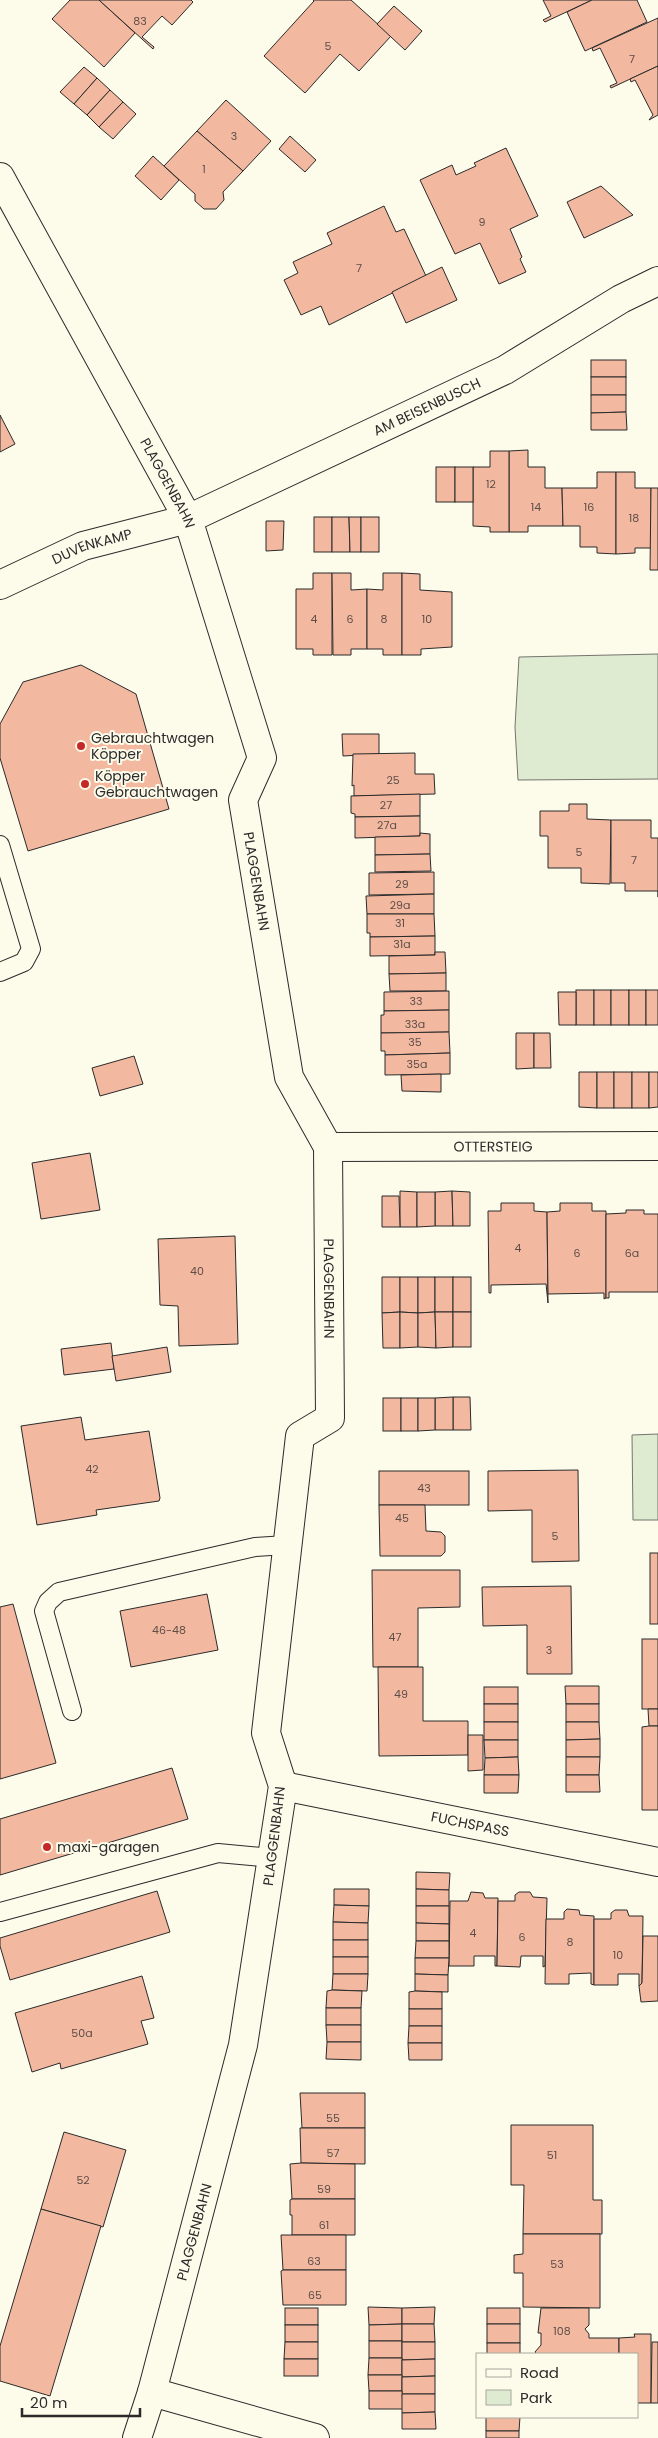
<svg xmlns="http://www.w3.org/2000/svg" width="658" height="2438" viewBox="0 0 658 2438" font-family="Poppins,sans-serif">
<rect width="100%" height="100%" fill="#fdfbea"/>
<g fill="#deebd1" stroke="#74746e">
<polygon points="658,654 658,779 518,780 515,727 519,657"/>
<polygon points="658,1434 658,1520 633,1520 632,1435"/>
</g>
<g fill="#f2b8a0" stroke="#2b2b2b">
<polygon points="70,0 99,0 135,33 104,67 52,19"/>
<polygon points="99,0 191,0 193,2 172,25 162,16 142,37 154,47 153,49"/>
<polygon points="313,0 351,0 391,36 359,71 340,54 305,93 264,56 314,1"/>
<polygon points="543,0 592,0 545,22 543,20 551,16"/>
<polygon points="592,0 637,0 647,22 585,51 567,12"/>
<polygon points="394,6 422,31 405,50 377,24"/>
<polygon points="658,18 658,66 611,88 610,86 617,83 600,48 593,51 592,48"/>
<polygon points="658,66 658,115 649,120 653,115 635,80 631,82 630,79"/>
<polygon points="84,67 97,78 74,104 60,92"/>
<polygon points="97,78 110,90 87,115 74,104"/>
<polygon points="110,90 123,102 99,127 87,115"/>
<polygon points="226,100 271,141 243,171 197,131"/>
<polygon points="123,102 136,114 113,139 99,127"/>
<polygon points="197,131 243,171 223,192 224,200 216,209 204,209 195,201 195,194 164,166"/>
<polygon points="290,136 316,160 305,172 279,149"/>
<polygon points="506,148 538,216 510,229 522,257 520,259 526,272 499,284 480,243 455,254 420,180 452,165 456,175 476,166 474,163"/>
<polygon points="153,156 179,180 161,200 135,176"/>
<polygon points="601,186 633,215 584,238 567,202"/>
<polygon points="384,206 396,232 404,229 426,276 329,325 321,306 301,315 284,280 298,273 293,262 332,244 327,233"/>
<polygon points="442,267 457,300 406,323 392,292"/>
<rect x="591" y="360" width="35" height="17"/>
<rect x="591" y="377" width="35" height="18"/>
<polygon points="591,395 626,395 626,412 591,413"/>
<polygon points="626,412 627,430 591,430 591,413"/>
<polygon points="0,415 15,444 0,452"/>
<polygon points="528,450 528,467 545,467 545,488 562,488 563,526 528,526 528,532 509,532 509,451"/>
<polygon points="490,451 509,451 509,532 490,532 490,527 473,526 473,467 490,467"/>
<rect x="436" y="467" width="19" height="35"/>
<rect x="455" y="467" width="18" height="35"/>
<polygon points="597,472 616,472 616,554 597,553 597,547 580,547 580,526 563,526 562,488 597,488"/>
<polygon points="616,472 635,472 635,488 651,488 651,548 635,548 635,553 616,554"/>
<polygon points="651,488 658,488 658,570 650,570"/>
<rect x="314" y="517" width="18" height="35"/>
<polygon points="332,517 349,517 350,552 332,552"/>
<polygon points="349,517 361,517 361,552 350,552"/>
<rect x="361" y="517" width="18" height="35"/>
<polygon points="266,521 284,521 283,550 266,551"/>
<polygon points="313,573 332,573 332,655 313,655 313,649 296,649 296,589 313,589"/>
<polygon points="332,573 351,573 351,590 367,589 367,649 351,649 351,655 333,655"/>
<polygon points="383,573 402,573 402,655 383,655 383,649 367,649 367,589 383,590"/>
<polygon points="402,573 420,574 420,590 452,592 452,647 421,649 421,655 402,655"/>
<polygon points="81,665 136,694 169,809 28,851 0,758 0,724 23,682"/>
<polygon points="342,734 379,734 379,754 343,756"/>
<polygon points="415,753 415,774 434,774 435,794 354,796 354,785 352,786 353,754"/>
<polygon points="420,794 420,816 355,817 355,814 351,813 351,796"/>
<polygon points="569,804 587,804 587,819 611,820 610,884 581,883 581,868 548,868 548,836 540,836 540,811 569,811"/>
<polygon points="420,816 420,836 355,838 355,817"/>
<polygon points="611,820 651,820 651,838 658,838 658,897 658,891 625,891 625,883 611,883"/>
<polygon points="420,833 430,834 430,854 375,855 375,837 420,836"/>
<polygon points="430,854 431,871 375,872 375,855"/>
<polygon points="434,872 434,894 369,895 369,873"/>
<polygon points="434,894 434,914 367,914 366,896"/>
<polygon points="367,914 434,914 435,936 370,937 370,933 367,933"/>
<polygon points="435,936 435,955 370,956 370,937"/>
<polygon points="435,952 445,952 446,973 389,974 389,956 435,955"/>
<polygon points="446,973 446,991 390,991 389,974"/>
<rect x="576" y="990" width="18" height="35"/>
<rect x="594" y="990" width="17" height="35"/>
<rect x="611" y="990" width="18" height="35"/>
<rect x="629" y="990" width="17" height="35"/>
<rect x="646" y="990" width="12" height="35"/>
<polygon points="449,991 449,1010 384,1011 384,992"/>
<polygon points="558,992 576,992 576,1025 559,1025"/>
<polygon points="449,1010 449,1032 381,1033 381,1015 384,1015 384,1011"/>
<polygon points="449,1032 450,1053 385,1055 385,1051 381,1051 381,1033"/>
<polygon points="516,1033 534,1033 534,1068 516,1069"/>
<polygon points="534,1033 550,1033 551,1068 534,1068"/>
<polygon points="450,1053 450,1074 385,1075 385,1055"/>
<polygon points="134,1056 143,1084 100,1096 92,1068"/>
<polygon points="579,1072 597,1072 597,1108 579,1107"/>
<rect x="597" y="1072" width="17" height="36"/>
<rect x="614" y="1072" width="18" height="36"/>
<rect x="632" y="1072" width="17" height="36"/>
<polygon points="649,1072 658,1072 658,1107 649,1108"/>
<polygon points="441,1074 441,1092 402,1091 401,1075"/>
<polygon points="90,1153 100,1210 41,1219 32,1163"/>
<polygon points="400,1191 417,1192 417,1227 400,1227"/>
<polygon points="452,1191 453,1226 435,1226 435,1192"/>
<polygon points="452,1191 470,1192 470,1226 453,1226"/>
<polygon points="417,1192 435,1192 435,1226 417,1227"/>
<polygon points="382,1196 399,1196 400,1227 382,1227"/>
<polygon points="501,1203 534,1203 534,1211 547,1212 548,1303 546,1284 491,1285 491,1293 489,1293 488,1211 501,1211"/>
<polygon points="560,1203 592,1203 592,1211 606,1211 606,1298 604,1299 604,1293 548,1294 547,1212 560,1211"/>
<polygon points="626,1210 644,1210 644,1214 658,1214 658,1292 609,1292 609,1298 606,1298 606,1214 626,1213"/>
<polygon points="235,1236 238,1344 179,1346 178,1306 160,1305 158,1239"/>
<polygon points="382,1277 400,1277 400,1312 382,1313"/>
<polygon points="400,1277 418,1277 418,1313 400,1312"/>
<polygon points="418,1277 435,1277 435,1312 418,1313"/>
<rect x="435" y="1277" width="18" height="35"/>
<rect x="453" y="1277" width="18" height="35"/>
<polygon points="400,1312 400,1348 383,1348 382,1313"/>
<polygon points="400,1312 418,1313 418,1347 400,1348"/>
<polygon points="435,1312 436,1348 418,1347 418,1313"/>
<polygon points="435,1312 453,1312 453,1347 436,1348"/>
<rect x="453" y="1312" width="18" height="35"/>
<polygon points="111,1343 114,1369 64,1375 61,1349"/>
<polygon points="167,1347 171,1372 116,1381 112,1356"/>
<polygon points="453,1397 470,1397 471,1430 453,1430"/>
<polygon points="453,1397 453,1430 435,1430 435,1398"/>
<rect x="383" y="1398" width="18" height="33"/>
<rect x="401" y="1398" width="17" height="33"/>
<polygon points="418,1398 435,1398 435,1430 418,1431"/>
<polygon points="81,1417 85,1440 149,1431 160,1498 159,1501 96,1510 97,1515 37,1525 21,1426"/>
<polygon points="578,1470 579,1561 532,1562 532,1510 488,1511 488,1471"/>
<rect x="379" y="1471" width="90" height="34"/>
<polygon points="379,1505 425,1505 426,1531 441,1532 445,1536 445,1552 441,1556 380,1556"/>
<rect x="650" y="1553" width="8" height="71"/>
<polygon points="372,1570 460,1570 460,1607 418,1608 418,1667 373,1667"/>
<polygon points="571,1586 572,1674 527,1674 527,1625 483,1626 482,1587"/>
<polygon points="207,1594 218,1650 131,1667 120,1611"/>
<polygon points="13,1604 56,1763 0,1779 0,1607"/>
<rect x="642" y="1639" width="16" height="70"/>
<polygon points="378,1667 423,1667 423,1721 468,1721 468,1755 379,1756"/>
<polygon points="565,1686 599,1686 599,1704 566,1704"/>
<rect x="484" y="1687" width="34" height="17"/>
<rect x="484" y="1704" width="34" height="18"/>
<rect x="566" y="1704" width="33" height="18"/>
<polygon points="648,1709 658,1709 658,1726 649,1726"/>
<rect x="484" y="1722" width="34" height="18"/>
<polygon points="566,1722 599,1722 600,1739 566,1740"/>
<polygon points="649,1726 658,1726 658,1810 642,1810 642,1727"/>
<polygon points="468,1735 483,1735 483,1770 468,1771"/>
<polygon points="600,1739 600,1757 566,1757 566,1740"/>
<polygon points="484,1740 518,1740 518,1757 485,1758"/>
<polygon points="518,1757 519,1775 484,1775 485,1758"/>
<polygon points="566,1757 600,1757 599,1775 566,1775"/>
<polygon points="172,1768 188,1819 0,1875 0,1819"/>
<polygon points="484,1775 519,1775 518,1793 484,1793"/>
<polygon points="566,1775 599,1775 600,1792 566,1792"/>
<polygon points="416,1872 450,1873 449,1890 416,1889"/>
<polygon points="334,1889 369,1889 369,1906 334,1905"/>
<polygon points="416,1889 449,1890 449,1906 416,1906"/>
<polygon points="157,1891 170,1932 10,1980 0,1946 0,1938"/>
<polygon points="471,1892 483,1893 485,1898 498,1898 497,1966 495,1966 495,1956 474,1956 474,1966 449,1966 450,1901 468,1901"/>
<polygon points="519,1892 530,1892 533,1897 547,1898 545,1966 543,1967 543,1956 521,1956 520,1967 497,1966 498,1901 515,1901 515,1895"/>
<polygon points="334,1905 369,1906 368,1923 333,1922"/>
<polygon points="416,1906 449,1906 449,1924 416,1923"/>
<polygon points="567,1909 579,1910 580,1915 594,1916 594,1985 591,1984 591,1973 569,1974 569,1984 545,1984 546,1919 564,1919 564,1912"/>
<polygon points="615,1910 627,1910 629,1916 643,1916 642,1983 639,1986 639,1974 618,1974 618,1985 594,1985 594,1919 611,1919 611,1913"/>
<polygon points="333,1922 368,1923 368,1940 333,1940"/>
<polygon points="416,1923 449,1924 449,1941 416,1941"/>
<polygon points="643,1936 658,1936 658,2001 641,2002 639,1986 642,1983"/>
<rect x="333" y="1940" width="35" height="17"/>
<polygon points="416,1941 449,1941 449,1958 415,1958"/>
<rect x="333" y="1957" width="35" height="17"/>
<polygon points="415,1958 449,1958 448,1975 415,1974"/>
<polygon points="333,1974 368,1974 367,1991 332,1990"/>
<polygon points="415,1974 448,1975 448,1992 415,1991"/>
<polygon points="142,1976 154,2018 141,2021 148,2044 61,2069 60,2063 32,2072 15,2013"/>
<polygon points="332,1990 362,1991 361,2008 326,2008 327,1991"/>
<polygon points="415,1991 442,1992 442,2009 409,2009 409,1992"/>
<rect x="326" y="2008" width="35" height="17"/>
<rect x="409" y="2009" width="33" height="17"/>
<polygon points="326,2025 361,2025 361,2042 327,2042"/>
<polygon points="409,2026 442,2026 442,2043 408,2043"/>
<polygon points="327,2042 361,2042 361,2060 326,2059"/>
<polygon points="408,2043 442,2043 442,2060 409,2060"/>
<polygon points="300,2093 365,2093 365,2128 302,2128"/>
<polygon points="511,2125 593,2125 593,2200 602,2200 602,2234 523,2234 524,2185 511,2185"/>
<polygon points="300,2128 365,2128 365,2164 301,2163"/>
<polygon points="64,2132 126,2150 103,2227 41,2209"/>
<polygon points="301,2163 355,2164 355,2199 292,2199 290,2164"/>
<polygon points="292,2199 355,2199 355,2235 292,2235 292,2215 290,2215 290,2200"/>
<polygon points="41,2209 101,2226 50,2396 0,2381 0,2346"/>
<polygon points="523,2234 600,2234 600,2308 523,2307 523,2273 514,2273 514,2255 523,2254"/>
<polygon points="281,2235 346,2235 346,2270 283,2270"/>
<polygon points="283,2270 346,2270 346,2305 283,2305 281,2271"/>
<polygon points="368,2307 402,2308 402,2324 369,2325"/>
<polygon points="435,2307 434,2324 402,2324 402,2308"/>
<rect x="285" y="2308" width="33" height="17"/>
<rect x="487" y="2308" width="33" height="16"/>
<polygon points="541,2308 589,2308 589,2325 585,2329 589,2334 589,2338 619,2338 619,2354 537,2354 535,2352 541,2345 541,2333 538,2333"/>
<polygon points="402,2324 402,2341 369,2341 369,2325"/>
<polygon points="402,2324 434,2324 435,2342 402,2342"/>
<rect x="487" y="2324" width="33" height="19"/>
<rect x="285" y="2325" width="33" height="17"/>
<polygon points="634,2334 651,2334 651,2403 637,2403 637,2354 619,2354 619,2338 635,2337"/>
<rect x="369" y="2341" width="33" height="17"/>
<polygon points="285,2342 318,2342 318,2359 284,2359"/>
<polygon points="402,2342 435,2342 435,2359 402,2360"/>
<polygon points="652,2342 658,2342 658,2403 651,2403"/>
<rect x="487" y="2343" width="33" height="11"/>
<polygon points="369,2358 402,2358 402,2375 368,2375"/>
<rect x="284" y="2359" width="34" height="17"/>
<polygon points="435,2359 435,2376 402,2377 402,2360"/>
<polygon points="368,2375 402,2375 402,2391 369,2391"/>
<polygon points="435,2376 435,2394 402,2394 402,2377"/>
<polygon points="369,2391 402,2391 403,2409 369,2409"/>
<polygon points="402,2394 435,2394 435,2412 402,2413"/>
<polygon points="435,2412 436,2429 402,2429 402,2413"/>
<polygon points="486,2417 520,2417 519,2431 486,2431"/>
<rect x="486" y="2431" width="33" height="7"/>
</g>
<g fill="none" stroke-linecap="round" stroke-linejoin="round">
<defs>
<g id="service">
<polyline points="0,845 31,949 24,962 0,972"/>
<polyline points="72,1711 44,1611 48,1602 59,1592 255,1547 287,1545"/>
<polyline points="0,1912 218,1853 272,1858"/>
</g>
<g id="minor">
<path id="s1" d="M0,177L188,519L262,758L243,800L289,1077L328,1147L330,1418L300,1436L266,1733L283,1786L243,2045L152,2392L137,2438"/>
<path id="s2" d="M0,585L83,546L188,519L505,370L621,299L658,281"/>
<path id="s3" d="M328,1147L658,1146"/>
<path id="s4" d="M283,1786L658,1862"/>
<polyline points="152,2392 315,2438"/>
</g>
</defs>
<use href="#service" stroke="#2b2b2b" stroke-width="20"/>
<use href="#minor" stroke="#2b2b2b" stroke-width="30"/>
<use href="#service" stroke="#fdfbea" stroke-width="18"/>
<use href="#minor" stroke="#fdfbea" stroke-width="28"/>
</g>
<g fill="#c62828" stroke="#fdfbea" stroke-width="2">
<circle cx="81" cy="746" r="5"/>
<circle cx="85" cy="784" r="5"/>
<circle cx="47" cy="1847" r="5"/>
</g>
<g text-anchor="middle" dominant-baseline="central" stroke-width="4" stroke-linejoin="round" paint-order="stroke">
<g font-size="11" fill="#5d4e48">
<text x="140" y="21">83</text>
<text x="328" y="46">5</text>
<text x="632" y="59">7</text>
<text x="234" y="136">3</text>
<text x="204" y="169">1</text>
<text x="482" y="222">9</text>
<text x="359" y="268">7</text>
<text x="491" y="484">12</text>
<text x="536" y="507">14</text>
<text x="589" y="507">16</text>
<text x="634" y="518">18</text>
<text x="314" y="619">4</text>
<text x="350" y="619">6</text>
<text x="384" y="619">8</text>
<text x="427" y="619">10</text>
<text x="393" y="780">25</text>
<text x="386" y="805">27</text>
<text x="387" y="825">27a</text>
<text x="579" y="852">5</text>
<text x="634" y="860">7</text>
<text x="402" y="884">29</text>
<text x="400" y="905">29a</text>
<text x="400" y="923">31</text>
<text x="402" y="944">31a</text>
<text x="416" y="1001">33</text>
<text x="415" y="1024">33a</text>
<text x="415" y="1042">35</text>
<text x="417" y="1064">35a</text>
<text x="518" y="1248">4</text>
<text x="577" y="1253">6</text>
<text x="632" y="1253">6a</text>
<text x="197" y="1271">40</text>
<text x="92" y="1469">42</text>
<text x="424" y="1488">43</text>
<text x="402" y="1518">45</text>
<text x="555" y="1536">5</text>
<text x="169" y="1630">46-48</text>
<text x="395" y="1637">47</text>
<text x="549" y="1650">3</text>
<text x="401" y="1694">49</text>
<text x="473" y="1933">4</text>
<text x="522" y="1937">6</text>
<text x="570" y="1942">8</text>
<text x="618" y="1955">10</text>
<text x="82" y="2033">50a</text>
<text x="333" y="2118">55</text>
<text x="333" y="2153">57</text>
<text x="552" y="2155">51</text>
<text x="83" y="2180">52</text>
<text x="324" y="2189">59</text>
<text x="324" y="2225">61</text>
<text x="314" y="2261">63</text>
<text x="557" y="2264">53</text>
<text x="315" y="2295">65</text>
<text x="562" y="2331">108</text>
</g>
<g font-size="14" fill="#2b2b2b" stroke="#fdfbea">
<text stroke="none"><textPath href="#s2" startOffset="464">AM BEISENBUSCH</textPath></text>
<text stroke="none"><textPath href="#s1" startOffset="349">PLAGGENBAHN</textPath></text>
<text stroke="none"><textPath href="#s2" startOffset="100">DUVENKAMP</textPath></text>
<text stroke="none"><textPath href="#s1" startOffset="769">PLAGGENBAHN</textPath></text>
<text stroke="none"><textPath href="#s3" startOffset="165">OTTERSTEIG</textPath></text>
<text stroke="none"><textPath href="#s1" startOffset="1189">PLAGGENBAHN</textPath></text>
<text stroke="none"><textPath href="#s4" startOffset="191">FUCHSPASS</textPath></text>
<text transform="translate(274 1836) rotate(-83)">PLAGGENBAHN</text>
<text transform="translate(194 2232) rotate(-75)">PLAGGENBAHN</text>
</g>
<g font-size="14" fill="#2b2b2b" stroke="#fdfbea" text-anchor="start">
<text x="91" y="738">Gebrauchtwagen<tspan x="91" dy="16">Köpper</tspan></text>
<text x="95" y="776">Köpper<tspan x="95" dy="16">Gebrauchtwagen</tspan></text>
<text x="57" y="1847">maxi-garagen</text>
</g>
</g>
<rect x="476" y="2353" width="162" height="65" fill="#fdfbea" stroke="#a9a89e"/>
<rect x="486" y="2369" width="25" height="8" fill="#fdfbea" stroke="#a9a89e"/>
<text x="520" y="2378" font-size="15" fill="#2b2b2b">Road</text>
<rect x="486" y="2390" width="25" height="15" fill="#deebd1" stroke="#a9a89e"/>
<text x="520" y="2403" font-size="15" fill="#2b2b2b">Park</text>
<path d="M22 2408v8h118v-8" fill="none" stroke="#2b2b2b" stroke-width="2.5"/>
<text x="30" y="2408" font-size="15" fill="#2b2b2b" stroke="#fdfbea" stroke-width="4" paint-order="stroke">20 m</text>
</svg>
